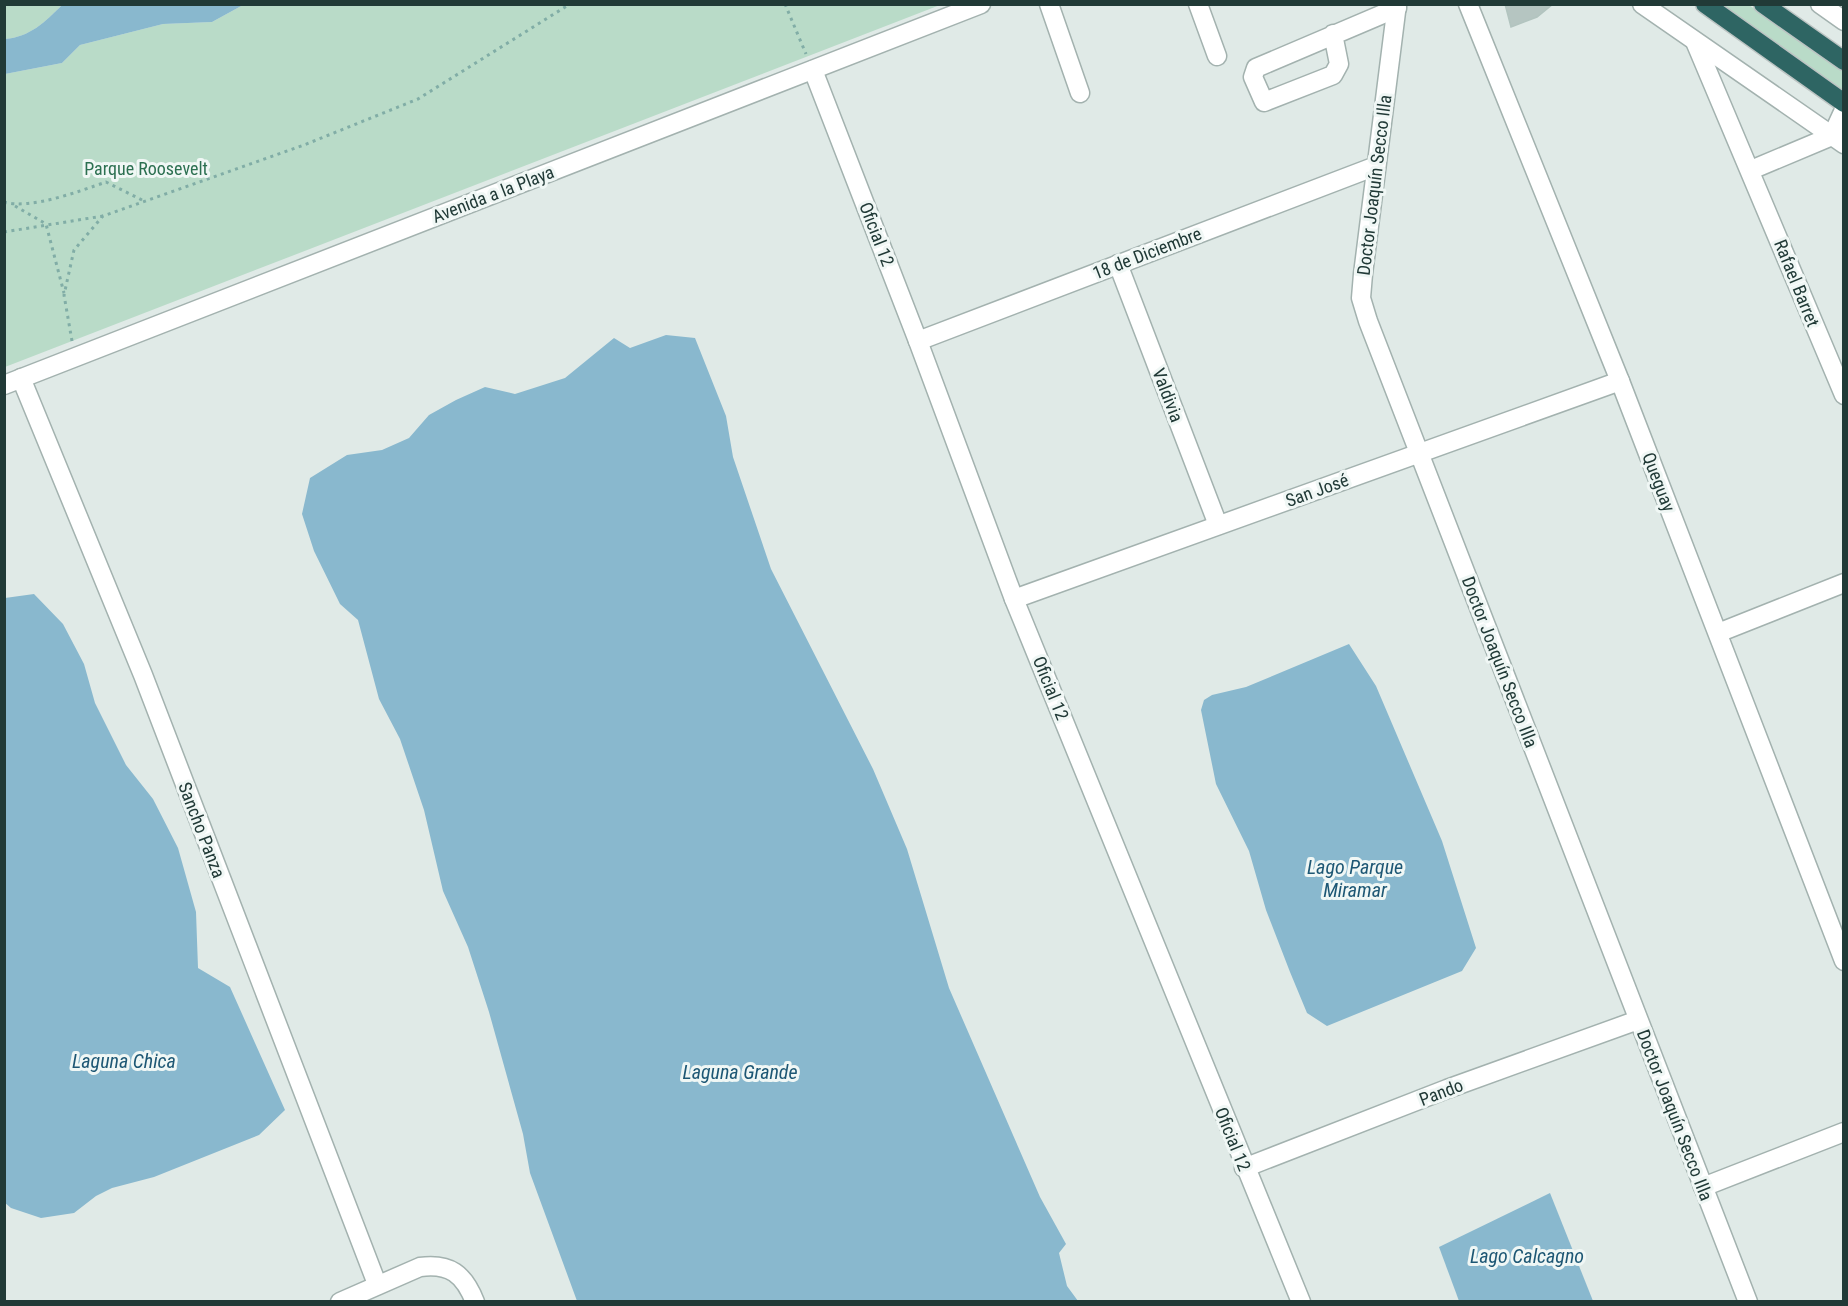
<svg xmlns="http://www.w3.org/2000/svg" width="1848" height="1306" viewBox="0 0 1848 1306" font-family="'Roboto Condensed',sans-serif">
<rect width="100%" height="100%" fill="#e0eae7"/>
<g fill="#b9dbc8">
<path d="M5,5H62C45,22 30,37 5,39Z"/>
<polygon points="243,5 940,5 5,367 5,74 62,63 80,45 163,24 212,22"/>
<polygon points="1718,5 1749,5 1843,71 1843,92"/>
</g>
<g fill="#89b8ce">
<path d="M62,5V4L243,5L212,22L163,24L80,45L62,63L5,74V39C30,37 45,22 62,5Z"/>
<polygon points="666,335 695,338 726,416 733,457 771,569 873,769 907,849 949,988 1040,1197 1066,1244 1059,1253 1067,1286 1078,1301 577,1301 530,1173 523,1134 489,1012 468,947 443,891 424,810 400,739 379,699 358,620 340,604 314,551 302,514 310,478 347,455 382,450 409,438 429,415 456,400 485,387 515,394 565,378 614,338 630,348"/>
<polygon points="34,594 63,624 84,664 95,703 126,765 153,799 178,848 196,912 198,968 230,987 285,1110 259,1135 154,1177 112,1188 96,1196 74,1213 41,1218 11,1208 4,1202 5,598"/>
<polygon points="1349,644 1376,686 1442,841 1476,948 1462,971 1327,1026 1307,1013 1290,972 1266,910 1249,851 1216,784 1201,710 1204,700 1212,695 1246,687"/>
<polygon points="1550,1193 1593,1301 1459,1301 1439,1247"/>
</g>
<polygon fill="#b5c5c1" stroke="#b2c4bf" stroke-width="1.5" points="1505,4 1553,4 1537,17 1511,27"/>
<g fill="none" stroke-linecap="round" stroke-linejoin="round">
<defs>
<g id="minor">
<polyline points="1049,4 1080,93"/>
<polyline points="1198,4 1217,56"/>
<polyline points="1397,4 1363,274 1361,298 1368,321 1748,1302"/>
<polyline points="1468,4 1620,381 1844,961"/>
<polyline points="1642,4 1844,144"/>
<polyline points="1820,4 1844,21"/>
<polyline points="1333,34 1339,64 1333,75 1264,102 1253,77 1256,68 1397,8"/>
<polyline points="1696,44 1844,395"/>
<polyline points="813,70 918,341 1014,599 1301,1302"/>
<polyline points="1751,170 1832,136 1844,110"/>
<polyline points="1118,264 1218,525"/>
<polyline points="918,341 1376,166"/>
<polyline points="21,378 143,675 377,1284"/>
<polyline points="4,385 981,4"/>
<polyline points="1014,599 1620,381"/>
<polyline points="1718,633 1844,583"/>
<polyline points="1244,1168 1447,1089 1638,1020"/>
<polyline points="1703,1187 1844,1132"/>
<path d="M340,1302L420,1267C450,1263 464,1274 475,1302"/>
</g>
<g id="highway">
<polyline points="1705,4 1844,103"/>
<polyline points="1763,4 1844,61"/>
</g>
</defs>
<use href="#minor" stroke="#a3b2af" stroke-width="21"/>
<use href="#highway" stroke="#bcc4c3" stroke-width="21"/>
<g stroke="#81ada6" stroke-width="3" stroke-dasharray="3 4.5" stroke-linecap="butt">
<polyline points="785,4 806,54"/>
<path d="M4,202C30,210 80,191 106,182L144,201"/>
<polyline points="15,206 46,224 64,293"/>
<polyline points="4,232 103,216"/>
<polyline points="72,341 64,295 74,250 103,216 304,145 418,99 570,4"/>
</g>
<use href="#minor" stroke="#fff" stroke-width="18"/>
<use href="#highway" stroke="#2e6563" stroke-width="18"/>
</g>
<g text-anchor="middle" dominant-baseline="central" stroke-width="6" stroke-linejoin="round" paint-order="stroke">
<g font-size="18" fill="#2c7051" stroke="#f0f7f5">
<text x="146" y="168">Parque Roosevelt</text>
</g>
<g font-size="18" fill="#213a37" stroke="#f0f7f5">
<text transform="translate(1374 185) rotate(-83)">Doctor Joaquín Secco Illa</text>
<text transform="translate(493 194) rotate(-21)">Avenida a la Playa</text>
<text transform="translate(877 234) rotate(69)">Oficial 12</text>
<text transform="translate(1147 253) rotate(-21)">18 de Diciembre</text>
<text transform="translate(1797 283) rotate(68)">Rafael Barret</text>
<text transform="translate(1168 395) rotate(69)">Valdivia</text>
<text transform="translate(1659 482) rotate(69)">Queguay</text>
<text transform="translate(1317 490) rotate(-20)">San José</text>
<text transform="translate(1500 662) rotate(69)">Doctor Joaquín Secco Illa</text>
<text transform="translate(1051 688) rotate(68)">Oficial 12</text>
<text transform="translate(202 830) rotate(69)">Sancho Panza</text>
<text transform="translate(1441 1092) rotate(-21)">Pando</text>
<text transform="translate(1675 1115) rotate(69)">Doctor Joaquín Secco Illa</text>
<text transform="translate(1233 1139) rotate(68)">Oficial 12</text>
</g>
<g font-size="20" font-style="italic" fill="#1d5774" stroke="#f0f7f5">
<text x="1355" y="867">Lago Parque<tspan x="1355" dy="23">Miramar</tspan></text>
<text x="124" y="1061">Laguna Chica</text>
<text x="740" y="1072">Laguna Grande</text>
<text x="1527" y="1256">Lago Calcagno</text>
</g>
</g>
<rect width="1848" height="1306" fill="none" stroke="#213a37" stroke-width="12"/>
</svg>
